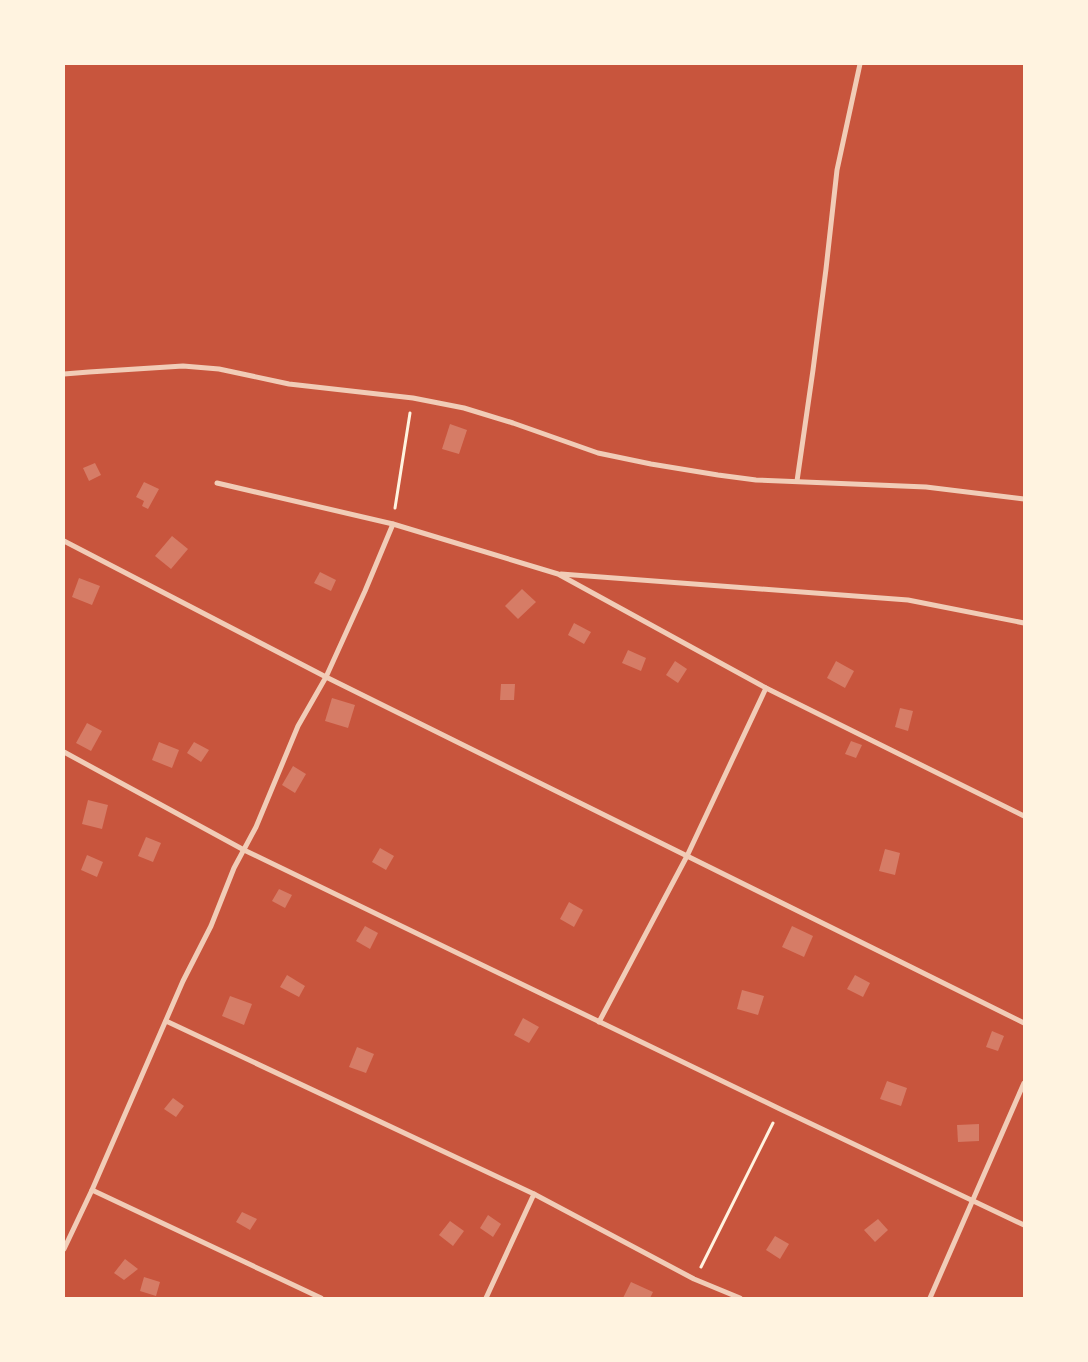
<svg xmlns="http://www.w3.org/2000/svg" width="1088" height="1362" viewBox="0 0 1088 1362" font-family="'Fira Sans',sans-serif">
<rect width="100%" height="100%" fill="#c8553d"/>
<g fill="#d67c66">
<polygon points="450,424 467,430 459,454 442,449"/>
<polygon points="95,463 101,475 89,481 83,468"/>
<polygon points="144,482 159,489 148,509 142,506 144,501 136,497"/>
<polygon points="172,536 188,549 171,569 155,556"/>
<polygon points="320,572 336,580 331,591 314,583"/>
<polygon points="79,578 100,586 92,605 72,597"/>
<polygon points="522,589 536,602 518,619 505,606"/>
<polygon points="574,623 591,632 584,644 568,635"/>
<polygon points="628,650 646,658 641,671 622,663"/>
<polygon points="675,661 687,669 678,683 666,675"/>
<polygon points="836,661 854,671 845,688 827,678"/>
<polygon points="501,684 515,684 514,700 500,700"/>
<polygon points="332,698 355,705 348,728 325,721"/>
<polygon points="900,708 913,711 908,731 895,727"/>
<polygon points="87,723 102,731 91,751 76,743"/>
<polygon points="851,741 862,745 856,758 845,754"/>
<polygon points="159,742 179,750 172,768 152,760"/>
<polygon points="194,742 209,750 201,762 187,753"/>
<polygon points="293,766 306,774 295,793 282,785"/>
<polygon points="88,800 108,805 102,829 82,824"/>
<polygon points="146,837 161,843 153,862 138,856"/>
<polygon points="380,848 394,856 386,870 372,862"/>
<polygon points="885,849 900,853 895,875 879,871"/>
<polygon points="87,855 103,862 97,877 81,870"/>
<polygon points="279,889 292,895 285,908 272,901"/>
<polygon points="569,902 583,910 574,927 560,919"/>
<polygon points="365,926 378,933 370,949 356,941"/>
<polygon points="792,926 813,936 804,957 782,947"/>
<polygon points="287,975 305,986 299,997 280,987"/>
<polygon points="855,975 870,983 863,997 847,989"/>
<polygon points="742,990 764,996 758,1015 737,1009"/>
<polygon points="230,996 252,1004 244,1025 222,1016"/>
<polygon points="523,1018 539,1027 529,1043 514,1035"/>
<polygon points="992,1031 1004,1036 998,1051 986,1047"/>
<polygon points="357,1047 374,1054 366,1073 349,1067"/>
<polygon points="887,1081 907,1088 901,1106 880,1099"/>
<polygon points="173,1098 184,1106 176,1117 164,1109"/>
<polygon points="979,1124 979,1141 958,1142 957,1125"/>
<polygon points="242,1212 257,1219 250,1230 236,1222"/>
<polygon points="488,1215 501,1224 493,1237 480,1228"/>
<polygon points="878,1219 888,1230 875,1242 864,1230"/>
<polygon points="450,1221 464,1231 453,1246 439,1235"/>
<polygon points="775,1236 789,1244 780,1259 766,1250"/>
<polygon points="125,1259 138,1269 124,1280 114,1273"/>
<polygon points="144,1277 160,1282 156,1296 140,1291"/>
<polygon points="631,1282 653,1292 650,1298 623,1298"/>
</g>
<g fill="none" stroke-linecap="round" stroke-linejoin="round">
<g stroke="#fff3e0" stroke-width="3">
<polyline points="395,508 410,413"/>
<polyline points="701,1267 773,1123"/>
</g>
<g stroke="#f1ccb7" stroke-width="5">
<polyline points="64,374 89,372 183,366 219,369 289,384 413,398 464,408 513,423 598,453 651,464 718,475 756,480 926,487 1024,499"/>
<polyline points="797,481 813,370 826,269 837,170 860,64"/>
<polyline points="217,483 393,524 558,574 766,688 1024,816"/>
<polyline points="64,541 326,677 1024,1023"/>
<polyline points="561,574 908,600 1024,623"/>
<polyline points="64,752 244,850 780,1109 1024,1225"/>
<polyline points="166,1021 534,1194 694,1279 740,1298"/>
<polyline points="599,1022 687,856 766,688"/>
<polyline points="92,1190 321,1298"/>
<polyline points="64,1249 92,1190 183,981 211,926 234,868 256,827 298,726 326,677 365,591 393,524"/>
<polyline points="486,1298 534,1194"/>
<polyline points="930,1298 1024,1083"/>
</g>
</g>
<rect width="1088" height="1362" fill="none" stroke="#fff3e0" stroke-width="130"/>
</svg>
